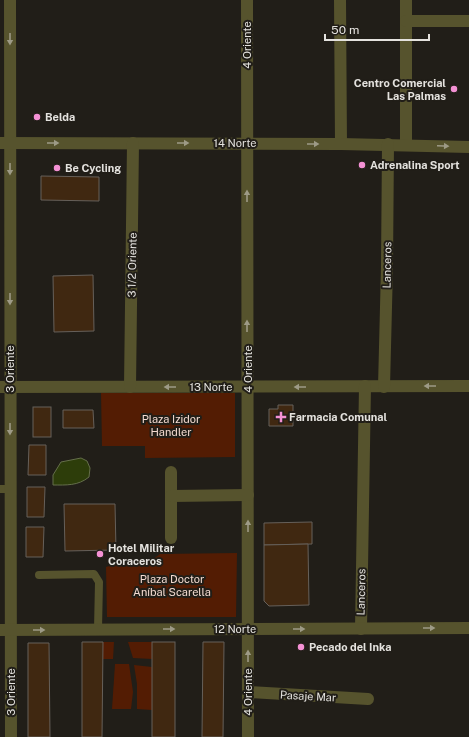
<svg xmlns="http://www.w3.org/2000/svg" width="469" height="737" viewBox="0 0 469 737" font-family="'Public Sans',sans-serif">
<rect width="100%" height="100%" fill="#211e18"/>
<g fill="#531c03">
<polygon points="101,393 235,393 235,457 145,458 145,446 102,446"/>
<polygon points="237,553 236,617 107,617 106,567 125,561 152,560 160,554"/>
<polygon points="103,642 114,642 113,659 103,659"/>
<polygon points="128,642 152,642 152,659 133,658"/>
<polygon points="115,664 129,664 133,692 131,709 112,709"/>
<polygon points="134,665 152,667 152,710 137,709 137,684"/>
</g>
<path fill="#2d3d0a" stroke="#646e4a" d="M81,458L87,461L90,468L89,477C78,486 66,485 53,485V475L61,462Z"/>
<g fill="#402811" stroke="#66605a">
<polygon points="41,176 99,177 99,201 41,200"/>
<polygon points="93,275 94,331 54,332 53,276"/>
<polygon points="278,405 293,405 293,426 269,426 269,409 278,409"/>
<rect x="33" y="407" width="18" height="30"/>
<polygon points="63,410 93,410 94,428 63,428"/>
<polygon points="29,445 46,445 46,475 28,475"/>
<polygon points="27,487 45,487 44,517 27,517"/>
<polygon points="64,504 115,504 116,550 65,551"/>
<polygon points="312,522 312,544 264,545 264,523"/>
<polygon points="26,527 44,527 43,557 26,557"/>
<polygon points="308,544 309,605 269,606 264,601 264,545"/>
<polygon points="82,642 103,642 102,737 82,737"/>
<rect x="152" y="642" width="23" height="95"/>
<polygon points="203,642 224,642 223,737 202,737"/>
<polygon points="28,643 49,643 50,737 28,737"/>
</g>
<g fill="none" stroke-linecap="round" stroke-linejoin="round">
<g stroke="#56532d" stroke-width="8">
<polyline points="0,489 11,489"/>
<polyline points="39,575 94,574 99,582 98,629"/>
</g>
<g stroke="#56532d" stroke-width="12">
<polyline points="10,0 11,737"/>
<polyline points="247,0 248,737"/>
<polyline points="340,0 341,144"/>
<polyline points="406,0 406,145"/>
<polyline points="406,21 469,21"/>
<polyline points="0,143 341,144 469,147"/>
<polyline points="0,387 469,386"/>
<polyline points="130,387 133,143"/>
<polyline points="384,387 387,267 388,144"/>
<polyline points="171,472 171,538"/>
<polyline points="171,496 248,495"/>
<polyline points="361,629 365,386"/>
<polyline points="0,630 469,628"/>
<polyline points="248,692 368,699"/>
</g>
</g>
<defs><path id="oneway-solid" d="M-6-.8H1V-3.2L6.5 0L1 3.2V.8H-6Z"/></defs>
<g fill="#9d9a86">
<use href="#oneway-solid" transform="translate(10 39) rotate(90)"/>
<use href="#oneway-solid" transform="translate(53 143)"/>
<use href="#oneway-solid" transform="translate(183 143)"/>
<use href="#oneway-solid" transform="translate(313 144)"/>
<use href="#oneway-solid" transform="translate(443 146) rotate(2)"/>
<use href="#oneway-solid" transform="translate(10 169) rotate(90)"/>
<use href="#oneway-solid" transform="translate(247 196) rotate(-90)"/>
<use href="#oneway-solid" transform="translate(10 299) rotate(90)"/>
<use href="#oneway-solid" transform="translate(247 326) rotate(-90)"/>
<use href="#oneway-solid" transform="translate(430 386) rotate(180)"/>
<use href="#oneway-solid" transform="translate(170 387) rotate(180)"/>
<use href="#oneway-solid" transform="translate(300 387) rotate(180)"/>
<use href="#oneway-solid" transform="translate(10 429) rotate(90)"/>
<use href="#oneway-solid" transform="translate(248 526) rotate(-90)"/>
<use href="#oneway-solid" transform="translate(429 628)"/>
<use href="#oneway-solid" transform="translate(169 629)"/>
<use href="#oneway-solid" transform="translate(299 629)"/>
<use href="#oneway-solid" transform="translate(39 630)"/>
<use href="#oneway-solid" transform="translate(248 656) rotate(-90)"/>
</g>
<g fill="#f491d4" stroke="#211e18" stroke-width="1.5">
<circle cx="454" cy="89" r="4"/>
<circle cx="37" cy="117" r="4"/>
<circle cx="362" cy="165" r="4"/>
<circle cx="57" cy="168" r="4"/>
<path d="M279 411h4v4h4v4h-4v4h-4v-4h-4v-4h4z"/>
<circle cx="100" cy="554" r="4"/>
<circle cx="301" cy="647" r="4"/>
</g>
<g text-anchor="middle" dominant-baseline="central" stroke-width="4" stroke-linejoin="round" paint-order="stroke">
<g font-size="11" fill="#e4e2de" stroke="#211e18">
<text transform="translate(247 45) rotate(-90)">4 Oriente</text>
<text x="235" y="143">14 Norte</text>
<text transform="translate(132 265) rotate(-89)">3 1/2 Oriente</text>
<text transform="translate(387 265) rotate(-89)">Lanceros</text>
<text transform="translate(10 369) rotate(-90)">3 Oriente</text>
<text transform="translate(248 369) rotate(-90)">4 Oriente</text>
<text x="211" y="387">13 Norte</text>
<text transform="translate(361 592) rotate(-89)">Lanceros</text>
<text x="235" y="629">12 Norte</text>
<text transform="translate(11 692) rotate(-90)">3 Oriente</text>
<text transform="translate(248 692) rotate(-90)">4 Oriente</text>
<text transform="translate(308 696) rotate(3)">Pasaje Mar</text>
</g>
<g font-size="11" font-weight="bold" fill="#e4e2de" stroke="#211e18" text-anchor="start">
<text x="446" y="83" text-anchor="end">Centro Comercial<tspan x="446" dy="13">Las Palmas</tspan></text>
<text x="45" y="117">Belda</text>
<text x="370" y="165">Adrenalina Sport</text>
<text x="65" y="168">Be Cycling</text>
<text x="289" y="417">Farmacia Comunal</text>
<text x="108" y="548">Hotel Militar<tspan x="108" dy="13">Coraceros</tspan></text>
<text x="309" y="647">Pecado del Inka</text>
</g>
<g font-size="11" fill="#f4dbd1" stroke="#211e18">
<text x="171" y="419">Plaza Izidor<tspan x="171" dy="13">Handler</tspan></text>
<text x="172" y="579">Plaza Doctor<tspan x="172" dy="13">Aníbal Scarella</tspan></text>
</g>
</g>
<path d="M325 34v6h104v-6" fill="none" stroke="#e4e2de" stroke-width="2"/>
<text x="331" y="34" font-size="12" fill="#e4e2de" stroke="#211e18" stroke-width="3" paint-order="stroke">50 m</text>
</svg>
